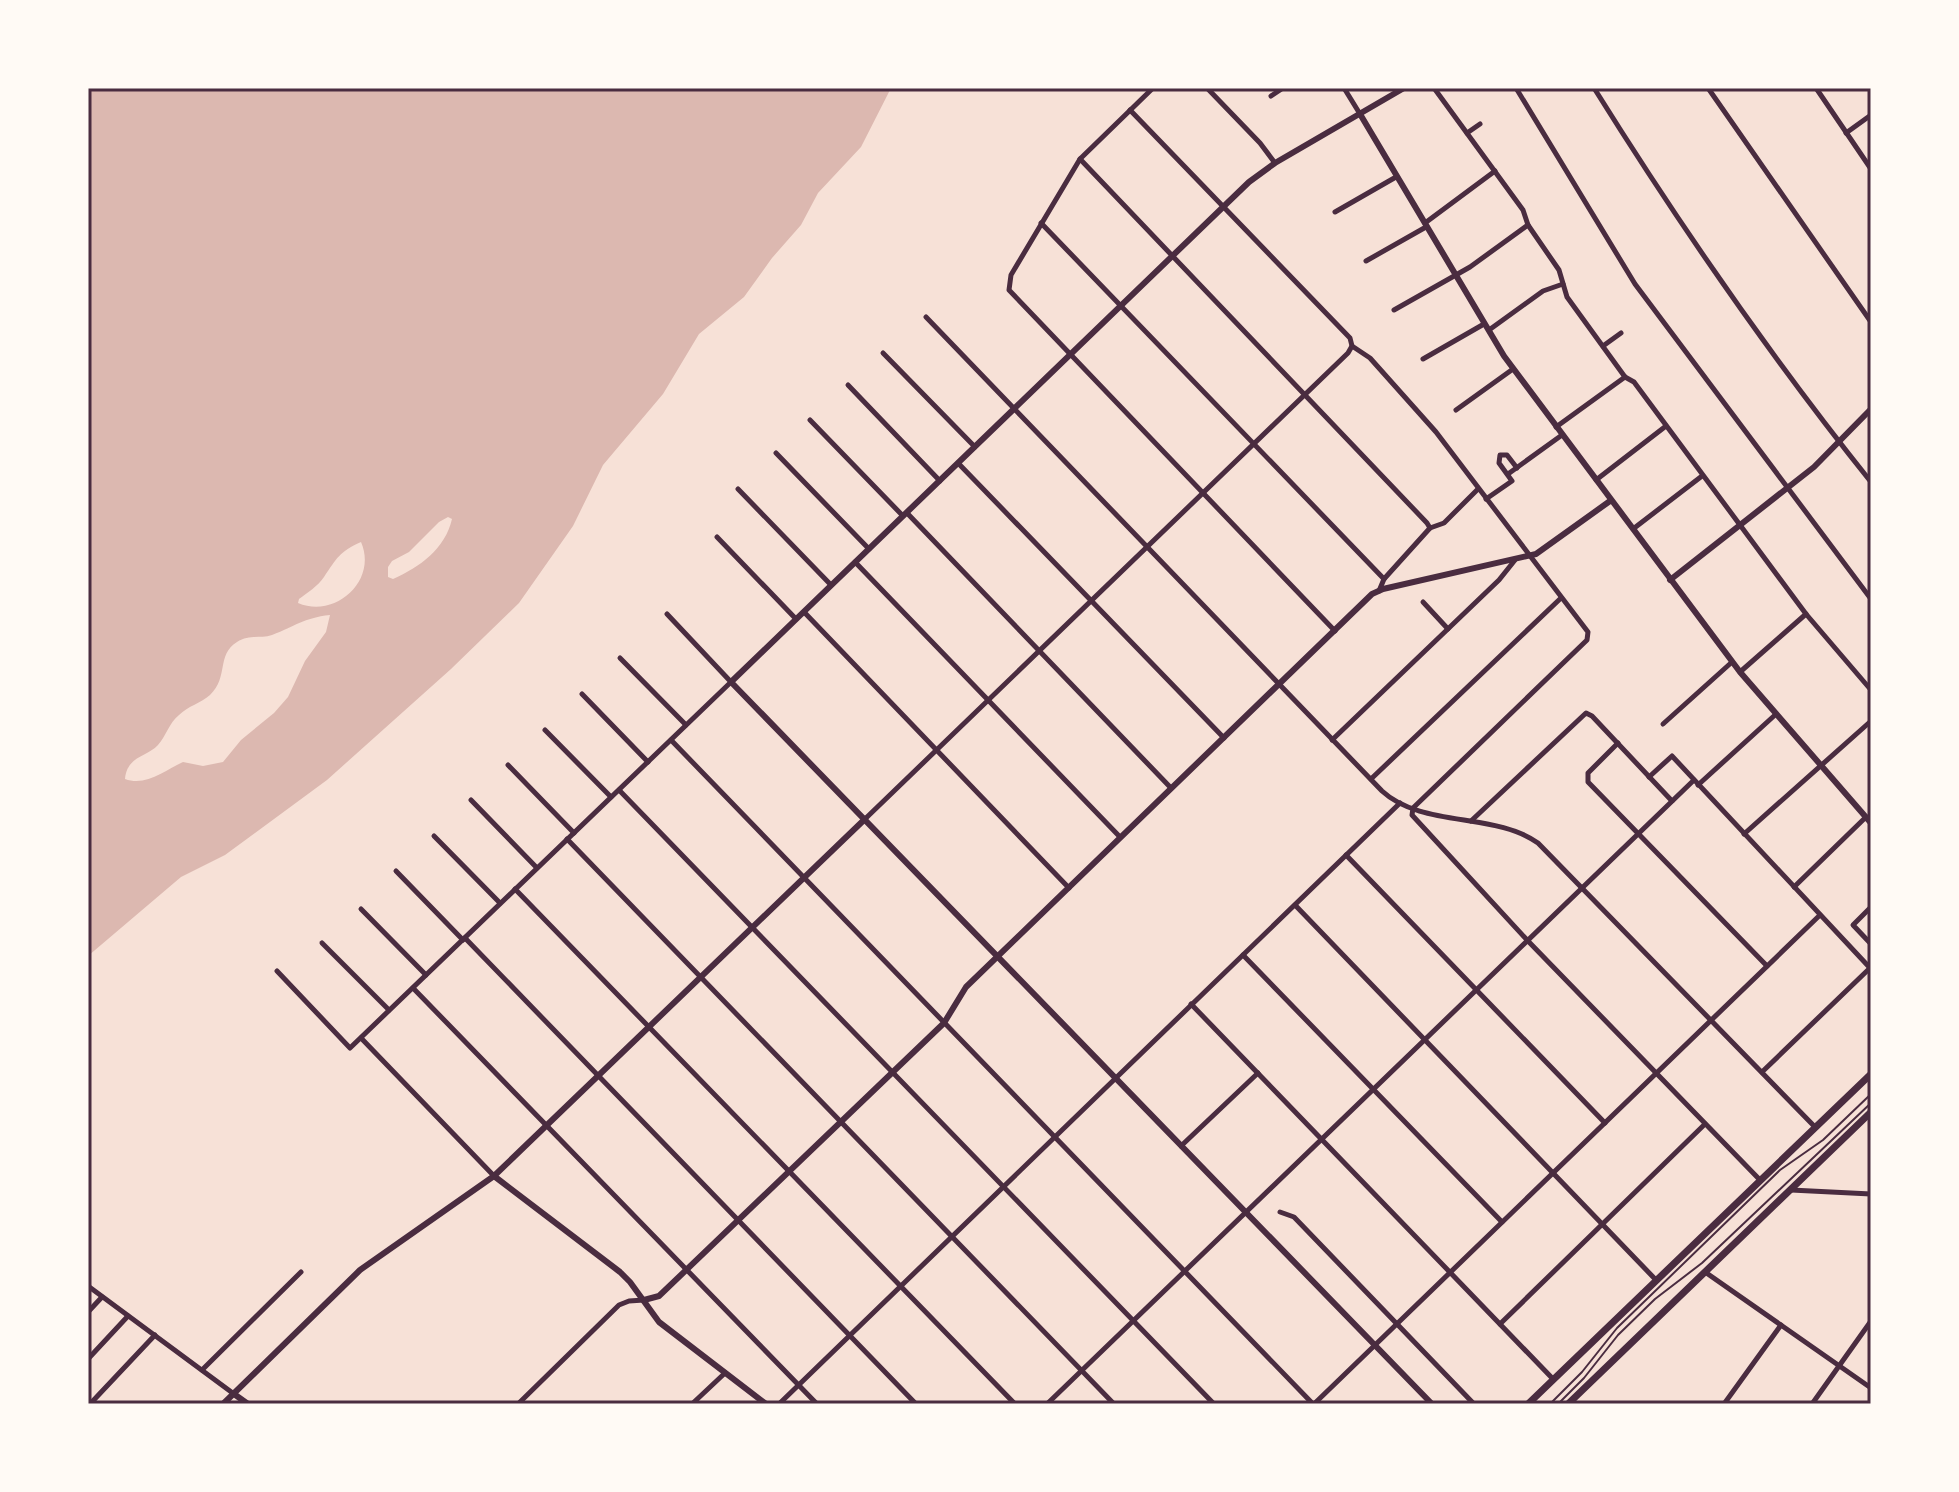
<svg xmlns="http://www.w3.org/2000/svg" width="1959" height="1492" viewBox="0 0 1959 1492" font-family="Figtree,sans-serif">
<rect width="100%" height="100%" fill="#f7e1d7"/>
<path fill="#dcb8b0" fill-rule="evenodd" d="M88,88H891L861,147L818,193L801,225L772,258L744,297L699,334L663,394L603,465L573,526L519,603L451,669L327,780L225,855L181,877L88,956ZM448,517L452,519C445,549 420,567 393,579L388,577V567L392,561L409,552L439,522ZM361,542C378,581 335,619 298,603L299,599C307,593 318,586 324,577C337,558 339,552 361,542ZM330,615L326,632L305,661L288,697L274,713L241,740L223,762L203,766L183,762C165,770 146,787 125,779C127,756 147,757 158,745C166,736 169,723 179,715C188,706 201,703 210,695C229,677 216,655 237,642C249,634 260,639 272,635C296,626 303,618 330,615Z"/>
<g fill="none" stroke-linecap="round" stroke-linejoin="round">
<g stroke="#4a2c40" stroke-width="2">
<polyline points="1550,1404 1582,1372 1617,1328 1780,1170 1823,1140 1871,1094"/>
<polyline points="1558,1404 1584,1378 1618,1335 1655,1299 1702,1263 1871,1103"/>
</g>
<g stroke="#4a2c40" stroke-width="5">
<polyline points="1153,88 1080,159 1011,275 1009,290 1335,631"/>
<polyline points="1207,88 1260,143 1275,163"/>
<polyline points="1344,88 1360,114"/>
<polyline points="1434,88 1523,210 1528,225 1559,270 1567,297 1625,377 1634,382 1806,614 1871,690"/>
<polyline points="1516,88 1635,284 1871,599"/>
<path d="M1594,88C1679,224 1771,357 1871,482"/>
<polyline points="1708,88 1871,322"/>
<polyline points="1816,88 1871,169"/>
<polyline points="1271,96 1283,88"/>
<polyline points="1130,110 1350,338 1352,346 1370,358 1436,432 1588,632 1587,640 1413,808 1412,815 1528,941 1760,1180"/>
<polyline points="1467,133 1480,124"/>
<polyline points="1846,133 1871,115"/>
<polyline points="1080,159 1427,523 1430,528"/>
<polyline points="1335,212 1396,177"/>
<polyline points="1041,223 1384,579"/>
<polyline points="1425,223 1495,171"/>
<polyline points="1366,261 1426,227"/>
<polyline points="1394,310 1470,267 1528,225"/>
<path d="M926,317L1382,791C1422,828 1495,812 1538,843L1815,1127"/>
<polyline points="1489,330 1543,291 1563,284"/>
<polyline points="1603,346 1621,333"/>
<polyline points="883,353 975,447"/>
<polyline points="1423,359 1484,324"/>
<polyline points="848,385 940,481"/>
<polyline points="1456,410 1513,369"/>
<polyline points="810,420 903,516"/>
<polyline points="1556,427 1625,377"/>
<polyline points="776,453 869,549"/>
<polyline points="958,463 1224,738"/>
<polyline points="1508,474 1562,435"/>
<polyline points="1596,480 1666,426"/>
<polyline points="738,489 831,585"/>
<polyline points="1486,499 1512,481 1499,463 1500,455 1507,455 1517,468"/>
<polyline points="907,513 1171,788"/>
<polyline points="1633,529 1702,476"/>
<polyline points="717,537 796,619"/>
<polyline points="855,562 1120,837"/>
<polyline points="1379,591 1384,579 1430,528 1444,523 1478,489"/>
<polyline points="1423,602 1448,629"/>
<polyline points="804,612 1069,888"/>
<polyline points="620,658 686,725"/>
<polyline points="1740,672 1806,614"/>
<polyline points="582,694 648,762"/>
<polyline points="1663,724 1732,662"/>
<polyline points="545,730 611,797"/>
<polyline points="671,740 1313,1404"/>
<polyline points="1332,740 1499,580 1515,560"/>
<polyline points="1618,743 1588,773 1588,782 1767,966"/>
<polyline points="508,765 574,833"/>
<polyline points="1649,777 1672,756 1871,969"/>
<polyline points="1371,779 1561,598"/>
<polyline points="1698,785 1775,715"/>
<polyline points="619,790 1214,1404"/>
<polyline points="471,800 537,868"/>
<polyline points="865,819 1348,353 1352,346"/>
<polyline points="1471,821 1586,713 1592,716 1672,801"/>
<polyline points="1744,834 1871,721"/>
<polyline points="434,836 500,903"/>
<polyline points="567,839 1114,1404"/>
<polyline points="1346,855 1605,1123"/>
<polyline points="396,871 463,940"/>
<polyline points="1794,887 1866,817"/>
<polyline points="515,889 1015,1404"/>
<polyline points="1295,905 1656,1280"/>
<polyline points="1871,907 1853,925 1871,944"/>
<polyline points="361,909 426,975"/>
<polyline points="465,938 916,1404"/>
<polyline points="322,943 389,1010"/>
<polyline points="1243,955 1502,1222"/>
<polyline points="277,971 350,1048 731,682 667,614"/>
<polyline points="413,988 817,1404"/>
<polyline points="1191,1004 1553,1379"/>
<polyline points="361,1038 494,1176"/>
<polyline points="1762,1072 1870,968"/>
<polyline points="1181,1146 1258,1073"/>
<polyline points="1791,1190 1871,1194"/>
<polyline points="1280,1212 1294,1217 1474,1404"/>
<polyline points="1705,1272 1871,1388"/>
<polyline points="88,1286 234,1394"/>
<polyline points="88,1312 102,1297"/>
<polyline points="1500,1324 1705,1124"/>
<polyline points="88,1359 128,1316"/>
<polyline points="202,1370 301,1272"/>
<polyline points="90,1404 155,1335"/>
<polyline points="518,1404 619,1305 629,1301 644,1300"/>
<polyline points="692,1404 725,1373"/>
<polyline points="779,1404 1400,803"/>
<polyline points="1047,1404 1694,780"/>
<polyline points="1314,1404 1820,915"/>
<polyline points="1724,1404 1781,1325"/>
<polyline points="1812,1404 1871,1321"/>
</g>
<g stroke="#4a2c40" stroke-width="6">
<polyline points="1404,88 1275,163 1249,182 731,682 1432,1404"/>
<polyline points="1360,114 1504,356 1740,672 1871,823"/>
<polyline points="1670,580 1814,467 1871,409"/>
<polyline points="494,1176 620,1272 630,1282 659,1322 766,1404"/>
<polyline points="644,1300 659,1296 944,1023 966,987 1372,594 1383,589 1536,554 1610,501"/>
<polyline points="234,1394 248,1404"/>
<polyline points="223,1404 360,1270 494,1176 865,819"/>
</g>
<g stroke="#4a2c40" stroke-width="7">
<polyline points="1528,1404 1871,1074"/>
<polyline points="1568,1404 1871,1112"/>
</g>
</g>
<rect width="1959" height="1492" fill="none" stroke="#fffaf5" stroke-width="180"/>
<rect x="90" y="90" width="1779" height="1312" fill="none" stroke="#4a2c40" stroke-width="3"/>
</svg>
